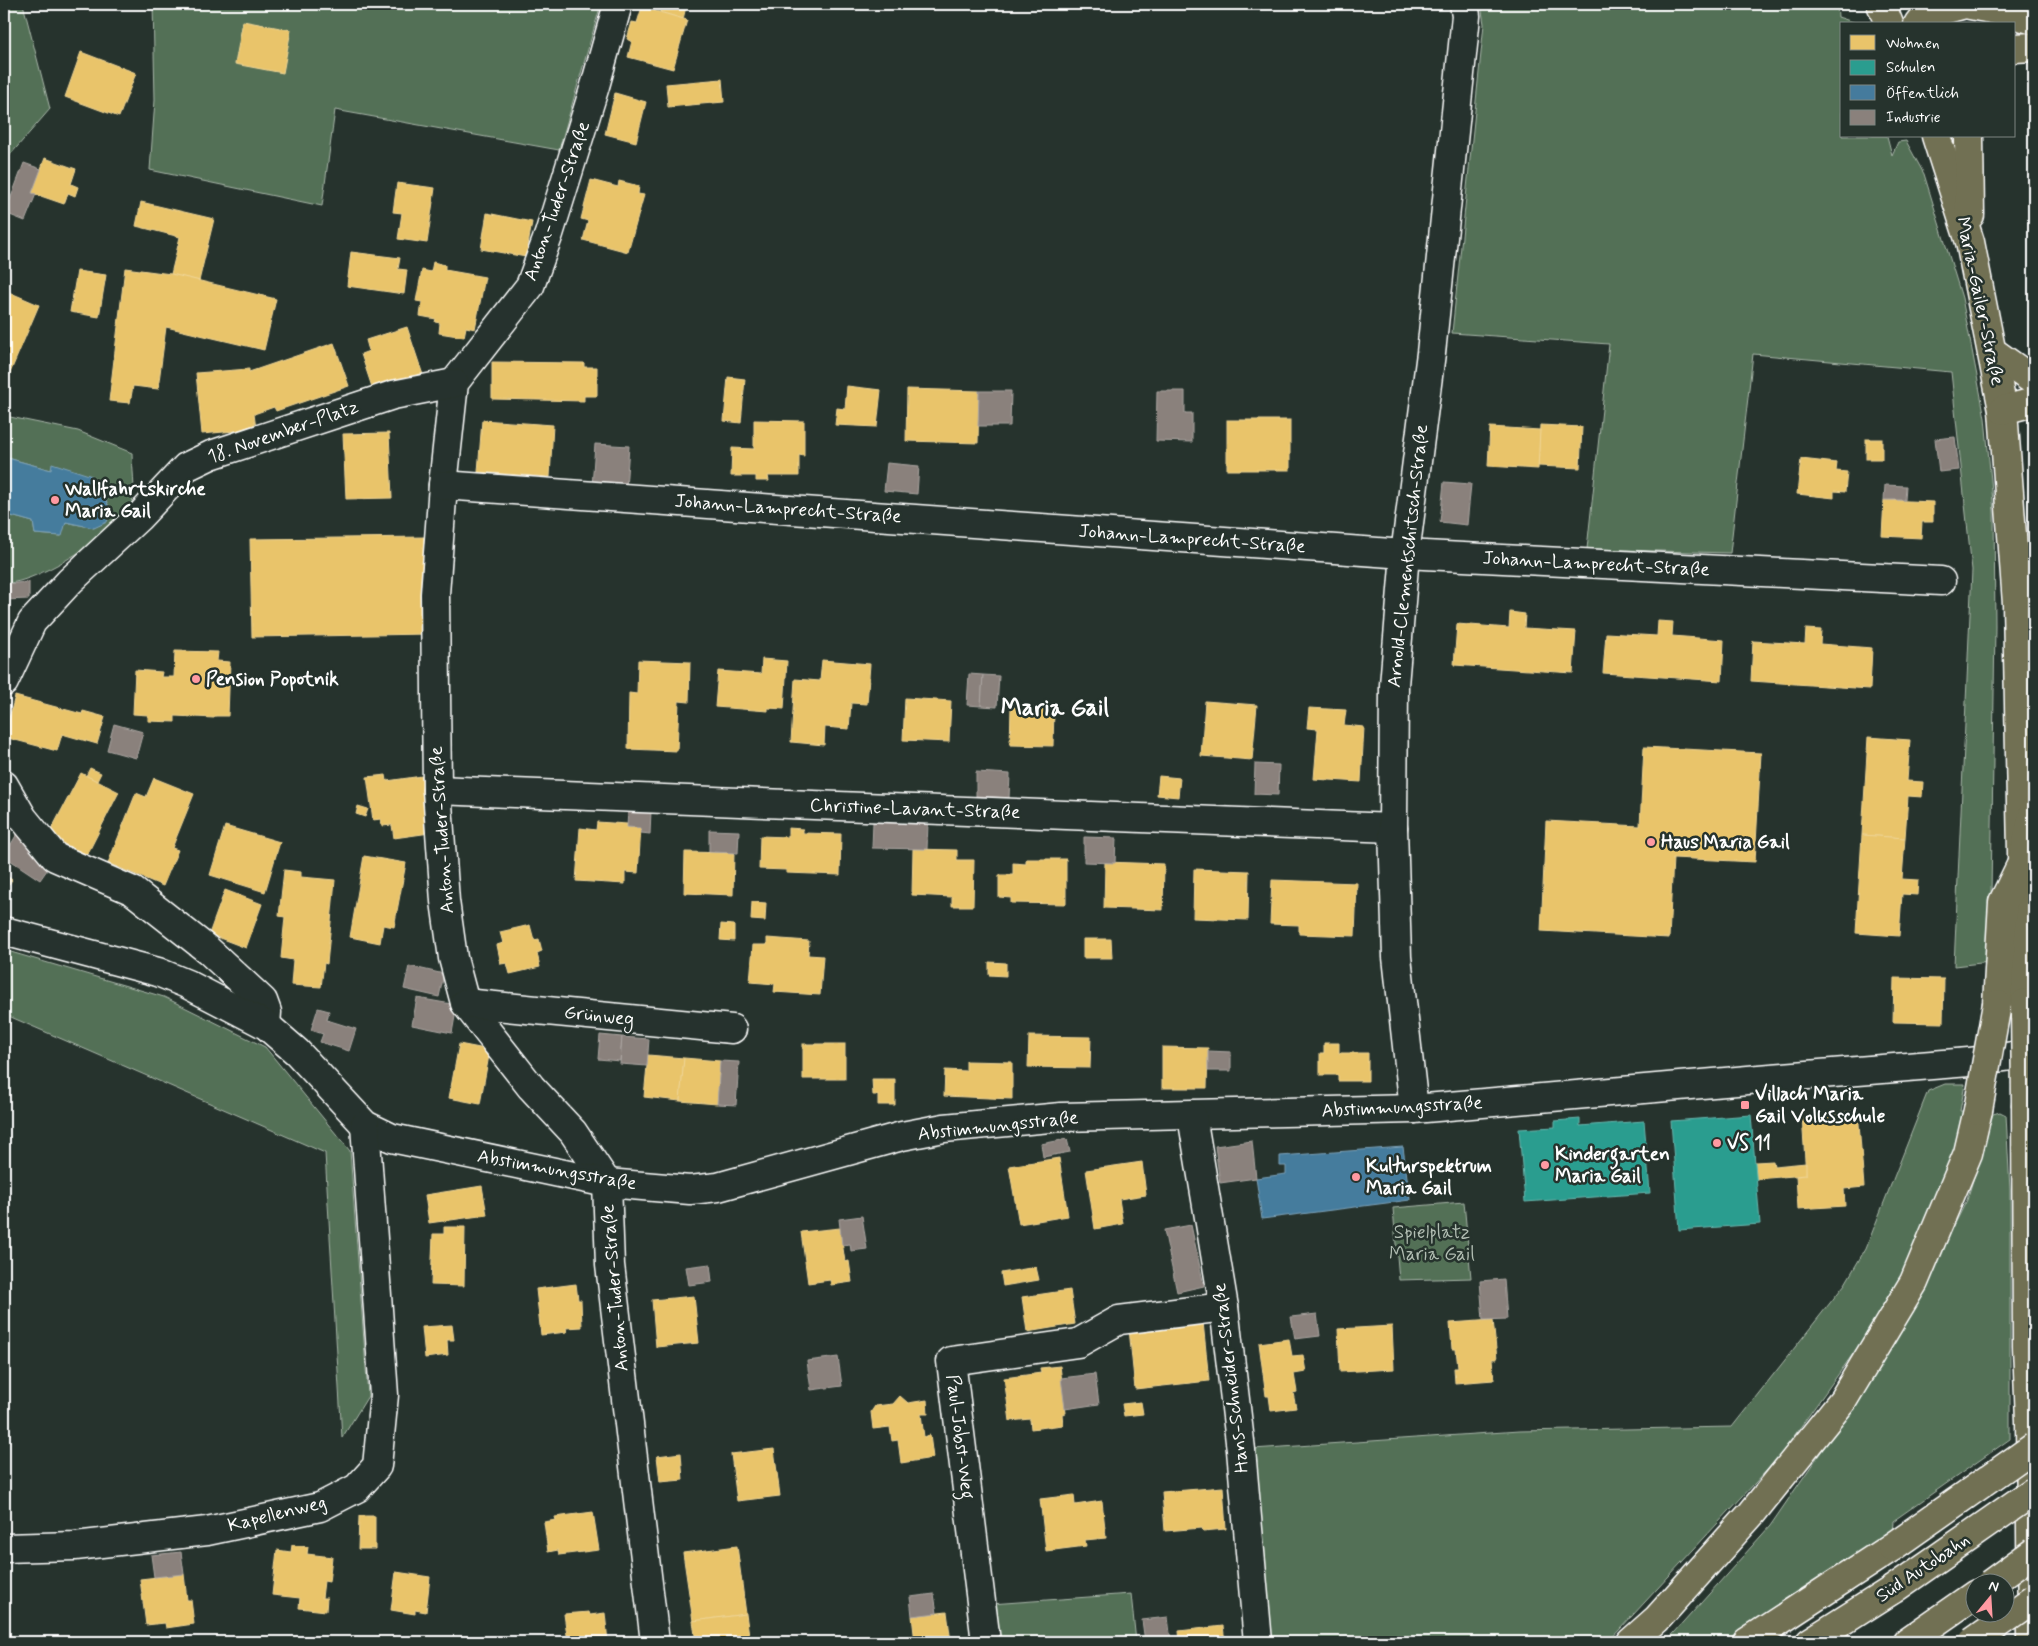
<svg xmlns="http://www.w3.org/2000/svg" width="2038" height="1646" viewBox="0 0 2038 1646" font-family="Mynerve,sans-serif">
<rect width="100%" height="100%" fill="#26332d"/>
<filter id="ink" filterUnits="userSpaceOnUse"><feTurbulence type="fractalNoise" baseFrequency=".02" numOctaves="2"/><feDisplacementMap in="SourceGraphic" scale="10" xChannelSelector="R" yChannelSelector="G"/><feConvolveMatrix kernelMatrix="1 2 1 2 8 2 1 2 1" color-interpolation-filters="sRGB"/></filter>
<g filter="url(#ink)">
<g fill="#536f56" stroke="#a9b7aa">
<polygon points="4,4 23,4 50,109 4,162"/>
<polygon points="153,4 601,4 559,150 335,110 322,206 150,170 155,100"/>
<polygon points="1481,4 1837,4 1838,17 1856,23 1842,24 1842,136 1887,136 1892,155 1898,142 1906,141 1924,174 1962,298 1985,418 1994,512 1995,626 1990,962 1954,966 1972,570 1951,372 1753,354 1730,553 1587,549 1609,344 1452,333 1484,24"/>
<path d="M4,414L10,417L78,431L132,453C132,469 136,488 132,503C123,531 50,572 23,580C17,582 10,583 4,584V514L33,522L35,534L61,536L66,522L94,528L110,509L101,491L89,488L92,476L51,470L4,457Z"/>
<polygon points="4,950 164,997 265,1047 350,1151 368,1396 342,1438 325,1153 4,1014"/>
<polygon points="1945,1084 1965,1084 1960,1111 1966,1111 1948,1183 1883,1312 1779,1457 1608,1642 1267,1642 1253,1449 1519,1431 1732,1427 1845,1284 1866,1248 1928,1091"/>
<polygon points="2000,1112 2006,1115 2010,1190 2010,1439 1893,1521 1892,1534 1801,1596 1724,1642 1666,1642 1770,1526 1847,1414 1917,1299 1967,1200 1993,1114"/>
<polygon points="1464,1202 1471,1278 1399,1280 1393,1208"/>
<polygon points="1131,1594 1136,1642 995,1642 991,1604"/>
</g>
<g fill="#e9c46a" stroke="#f0d697">
<polygon points="662,4 673,4 686,7 683,19 660,12"/>
<polygon points="642,7 687,20 673,69 628,57 632,41 627,39 632,22 637,23"/>
<polygon points="243,21 291,30 283,73 235,64"/>
<polygon points="81,52 136,73 119,117 65,97"/>
<polygon points="722,79 724,102 668,107 666,84"/>
<polygon points="615,93 646,102 636,142 605,134"/>
<polygon points="45,158 76,169 71,184 78,187 75,196 68,193 64,204 32,193"/>
<polygon points="591,180 618,187 619,181 639,186 638,194 644,195 628,252 583,240 588,221 581,219"/>
<polygon points="397,183 435,188 427,243 398,239 402,213 393,212"/>
<polygon points="141,202 214,219 199,281 171,274 180,237 136,226"/>
<polygon points="487,213 532,222 526,257 481,249"/>
<polygon points="351,252 400,258 398,269 407,270 404,294 347,286"/>
<polygon points="433,262 445,265 445,270 485,277 475,329 466,327 464,337 439,333 440,323 435,322 436,319 420,316 422,302 416,301 422,270 431,272"/>
<polygon points="125,268 171,274 276,299 264,350 166,327 158,389 133,386 130,403 109,401"/>
<polygon points="77,271 106,275 99,317 70,312"/>
<polygon points="4,290 39,305 4,387"/>
<polygon points="407,327 423,375 373,390 361,354 369,351 366,340"/>
<polygon points="334,343 349,386 276,411 274,407 254,414 256,429 202,434 196,373 249,369 249,372"/>
<polygon points="492,362 584,363 584,367 597,367 597,396 584,396 584,401 492,399"/>
<polygon points="728,377 745,379 741,423 724,421"/>
<polygon points="847,386 881,390 877,427 835,425 837,408 845,409"/>
<polygon points="907,389 979,391 978,443 906,441"/>
<polygon points="482,420 553,425 550,477 478,472"/>
<polygon points="754,420 804,421 804,456 799,455 799,476 768,476 769,481 756,481 756,476 731,476 732,448 754,449"/>
<rect x="1227" y="420" width="63" height="50"/>
<polygon points="1540,425 1582,427 1580,468 1538,466"/>
<polygon points="1490,427 1540,430 1538,469 1488,466"/>
<polygon points="389,433 392,498 346,499 343,434"/>
<rect x="1866" y="439" width="16" height="20"/>
<polygon points="1801,459 1837,463 1836,471 1847,472 1845,492 1834,491 1834,498 1797,494"/>
<polygon points="1884,500 1933,502 1933,522 1922,522 1921,538 1882,536"/>
<polygon points="427,537 429,634 252,637 250,539"/>
<polygon points="1510,612 1525,614 1524,628 1576,631 1573,673 1454,665 1457,624 1509,628"/>
<polygon points="1658,621 1673,622 1672,636 1724,640 1722,681 1603,673 1606,633 1657,636"/>
<polygon points="1806,629 1821,630 1820,644 1872,648 1870,689 1751,681 1753,641 1805,644"/>
<polygon points="175,651 218,652 217,661 230,662 228,716 215,716 214,718 175,716 175,722 148,721 148,715 133,714 135,670 162,672 161,677 174,677"/>
<polygon points="762,659 787,661 784,709 768,708 768,711 715,707 718,671 761,674"/>
<polygon points="638,660 690,662 689,702 679,701 677,751 628,749 629,693 637,694"/>
<polygon points="822,660 870,664 867,704 851,703 849,729 825,727 824,745 791,742 795,679 820,681"/>
<polygon points="15,696 82,714 83,711 105,717 97,744 62,734 57,751 4,737"/>
<polygon points="905,698 951,701 949,742 903,740"/>
<polygon points="1205,701 1257,705 1252,760 1201,756"/>
<polygon points="1011,707 1054,709 1053,746 1010,745"/>
<polygon points="1309,708 1346,710 1344,725 1364,727 1361,782 1314,779 1318,729 1307,728"/>
<polygon points="1868,737 1910,740 1907,781 1923,782 1922,797 1908,796 1905,838 1862,835"/>
<polygon points="1644,747 1761,753 1755,862 1673,858 1669,938 1541,931 1546,821 1640,826"/>
<polygon points="90,768 101,773 97,781 86,776"/>
<polygon points="81,773 119,792 87,855 48,836"/>
<polygon points="386,775 387,781 422,776 430,833 394,838 392,825 382,826 381,819 373,820 367,777"/>
<polygon points="1159,776 1180,778 1178,797 1157,795"/>
<polygon points="154,778 194,794 172,848 178,850 163,886 108,863 136,793 146,797"/>
<polygon points="358,806 368,809 365,817 356,814"/>
<polygon points="597,822 627,824 627,827 641,828 638,873 625,872 625,884 576,881 580,828 596,830"/>
<polygon points="225,826 280,842 265,892 210,875"/>
<polygon points="788,828 803,829 803,833 841,834 840,875 786,873 786,870 759,869 760,836 788,837"/>
<polygon points="1862,835 1905,838 1902,879 1918,880 1917,895 1902,894 1899,936 1856,933"/>
<polygon points="913,849 957,850 957,860 974,860 973,906 952,906 952,897 912,895"/>
<polygon points="685,852 734,853 733,895 684,893"/>
<polygon points="364,856 406,863 394,927 383,925 380,943 350,937"/>
<polygon points="1026,859 1066,859 1066,904 1011,903 1011,898 999,897 999,875 1013,875 1013,863 1026,864"/>
<polygon points="1105,862 1164,864 1163,910 1104,908"/>
<polygon points="1194,869 1249,871 1248,920 1193,918"/>
<polygon points="284,870 301,872 301,877 335,880 327,964 324,963 321,987 291,985 293,960 281,958 285,917 279,916"/>
<polygon points="4,874 12,880 4,890"/>
<polygon points="1272,880 1357,883 1355,936 1299,934 1299,925 1270,924"/>
<polygon points="225,890 262,904 246,948 209,934"/>
<polygon points="752,902 766,903 765,921 751,920"/>
<polygon points="721,924 734,925 734,941 720,940"/>
<polygon points="530,925 534,940 539,939 542,951 537,953 540,967 510,974 507,963 501,964 497,945 503,943 500,932"/>
<polygon points="767,938 809,941 808,955 823,956 820,995 774,992 775,984 750,982 753,945 767,945"/>
<polygon points="1083,939 1111,939 1112,958 1083,958"/>
<polygon points="989,962 1006,963 1006,976 989,975"/>
<polygon points="1894,978 1944,979 1943,1023 1893,1022"/>
<polygon points="1029,1036 1091,1037 1090,1068 1028,1067"/>
<polygon points="1324,1043 1339,1043 1339,1053 1368,1053 1368,1081 1338,1081 1338,1075 1320,1075 1320,1053 1324,1053"/>
<polygon points="459,1044 490,1050 480,1104 449,1098"/>
<rect x="803" y="1044" width="42" height="35"/>
<polygon points="1162,1047 1208,1048 1207,1088 1162,1088"/>
<polygon points="648,1055 684,1058 680,1101 644,1097"/>
<polygon points="684,1058 720,1061 717,1104 680,1101"/>
<polygon points="966,1061 1012,1062 1012,1099 944,1096 945,1070 966,1071"/>
<polygon points="872,1079 895,1079 895,1105 878,1105 878,1095 873,1095"/>
<polygon points="1858,1111 1864,1187 1844,1189 1845,1206 1798,1209 1796,1176 1806,1175 1802,1116"/>
<polygon points="1059,1158 1068,1216 1019,1224 1009,1166"/>
<polygon points="1773,1161 1774,1166 1806,1163 1806,1175 1756,1179 1755,1162"/>
<polygon points="1142,1162 1146,1195 1119,1199 1123,1224 1095,1229 1086,1170"/>
<polygon points="482,1186 487,1215 429,1223 425,1195"/>
<polygon points="444,1227 465,1227 464,1286 431,1285 433,1234 444,1234"/>
<polygon points="840,1228 845,1262 849,1261 852,1282 831,1285 830,1280 808,1283 801,1232"/>
<polygon points="1036,1267 1039,1280 1003,1286 1001,1273"/>
<polygon points="576,1284 578,1300 581,1300 582,1327 566,1328 567,1332 541,1335 536,1289"/>
<polygon points="1070,1290 1075,1324 1027,1332 1022,1297"/>
<polygon points="694,1296 699,1343 656,1347 652,1300"/>
<polygon points="1493,1320 1497,1359 1492,1359 1494,1380 1455,1383 1454,1368 1458,1368 1456,1349 1452,1349 1450,1323"/>
<polygon points="1203,1322 1209,1381 1135,1389 1129,1329"/>
<polygon points="452,1325 454,1340 447,1340 448,1355 425,1358 422,1327"/>
<polygon points="1392,1326 1394,1369 1340,1372 1338,1329"/>
<polygon points="1289,1339 1292,1356 1303,1355 1306,1372 1294,1374 1297,1392 1293,1393 1296,1408 1271,1411 1269,1396 1266,1396 1259,1343"/>
<polygon points="1060,1366 1066,1413 1062,1414 1063,1425 1031,1429 1030,1419 1010,1421 1004,1378 1041,1373 1040,1368"/>
<polygon points="900,1396 908,1403 927,1400 928,1414 921,1414 924,1437 930,1435 933,1458 901,1463 898,1440 892,1441 890,1427 873,1429 871,1412 875,1406 893,1404"/>
<polygon points="1141,1402 1143,1414 1124,1416 1122,1404"/>
<polygon points="774,1449 780,1496 737,1501 731,1454"/>
<polygon points="681,1453 683,1480 660,1482 657,1456"/>
<polygon points="1223,1487 1226,1529 1203,1531 1202,1528 1165,1531 1162,1492"/>
<polygon points="1074,1495 1075,1505 1102,1501 1106,1538 1085,1540 1086,1546 1046,1551 1040,1499"/>
<polygon points="593,1512 599,1550 559,1555 558,1550 548,1552 544,1522 556,1520 555,1517"/>
<polygon points="359,1516 375,1516 375,1549 358,1549"/>
<polygon points="292,1545 308,1547 307,1554 332,1557 329,1582 324,1581 322,1598 327,1598 326,1611 299,1608 300,1598 272,1595 277,1550 291,1552"/>
<polygon points="737,1546 746,1614 693,1621 683,1553"/>
<polygon points="396,1572 430,1577 426,1612 415,1610 415,1614 391,1610"/>
<polygon points="184,1574 187,1600 191,1600 194,1624 166,1628 165,1623 146,1625 140,1579"/>
<polygon points="589,1612 590,1615 605,1613 608,1642 568,1642 564,1614"/>
<polygon points="947,1612 951,1642 915,1642 912,1616"/>
<polygon points="746,1614 750,1642 696,1642 693,1621"/>
<polygon points="1223,1626 1225,1642 1180,1642 1179,1631"/>
</g>
<g fill="#2a9d8f" stroke="#6abab1">
<polygon points="1751,1115 1760,1224 1679,1230 1671,1121"/>
<polygon points="1580,1119 1580,1126 1644,1121 1650,1193 1525,1202 1519,1129 1555,1127 1555,1121"/>
</g>
<g fill="#457b9d" stroke="#7da3ba">
<polygon points="4,457 51,470 52,463 92,476 89,488 101,491 110,509 107,522 94,528 66,522 62,536 35,534 33,522 4,514"/>
<polygon points="1403,1147 1410,1200 1262,1219 1256,1178 1286,1174 1286,1166 1280,1166 1280,1156"/>
</g>
<g fill="#8a817c" stroke="#ada7a3">
<polygon points="24,163 41,169 32,193 36,194 25,221 5,213"/>
<polygon points="979,391 1011,391 1010,426 978,426"/>
<polygon points="1157,391 1185,391 1185,413 1192,413 1192,442 1156,441"/>
<polygon points="1955,437 1959,470 1939,472 1935,439"/>
<polygon points="595,444 629,446 626,489 592,487"/>
<polygon points="887,463 919,466 917,494 884,491"/>
<polygon points="1444,482 1471,484 1467,525 1440,522"/>
<polygon points="1885,485 1906,486 1905,500 1884,500"/>
<polygon points="29,582 29,599 4,600 4,584"/>
<polygon points="969,674 983,675 981,706 967,705"/>
<polygon points="983,675 999,676 997,707 981,706"/>
<polygon points="114,724 143,732 136,758 107,750"/>
<polygon points="1255,764 1279,765 1278,795 1254,794"/>
<polygon points="976,772 1010,774 1009,798 976,796"/>
<polygon points="628,810 651,811 650,834 641,833 641,828 627,827"/>
<polygon points="873,822 928,823 927,849 872,848"/>
<polygon points="709,830 739,831 738,853 709,852"/>
<polygon points="17,834 54,860 40,880 4,856"/>
<polygon points="1084,837 1116,838 1115,863 1084,862"/>
<polygon points="409,966 444,974 439,997 404,989"/>
<polygon points="417,998 457,1005 452,1033 412,1025"/>
<polygon points="318,1008 329,1011 327,1020 356,1029 349,1051 320,1042 323,1034 311,1030"/>
<polygon points="600,1035 622,1037 620,1061 598,1059"/>
<polygon points="622,1037 649,1039 647,1066 620,1064"/>
<polygon points="1208,1051 1231,1052 1231,1071 1208,1071"/>
<polygon points="720,1061 739,1062 736,1105 717,1104"/>
<polygon points="1067,1139 1070,1152 1043,1157 1041,1144"/>
<polygon points="1252,1141 1256,1178 1220,1183 1215,1146"/>
<polygon points="862,1216 867,1249 851,1251 850,1244 842,1245 839,1219"/>
<polygon points="1191,1225 1204,1286 1177,1292 1164,1230"/>
<polygon points="710,1264 712,1282 689,1285 686,1267"/>
<polygon points="1504,1279 1507,1319 1483,1320 1480,1281"/>
<polygon points="1317,1314 1320,1336 1295,1339 1291,1317"/>
<polygon points="838,1357 842,1386 811,1390 807,1361"/>
<polygon points="1095,1374 1099,1404 1065,1409 1061,1378"/>
<polygon points="181,1552 184,1574 154,1577 151,1555"/>
<polygon points="934,1594 937,1613 912,1616 910,1597"/>
<polygon points="1168,1617 1171,1642 1145,1642 1142,1620"/>
</g>
<g fill="none" stroke-linecap="round" stroke-linejoin="round">
<defs>
<g id="minor">
<polyline points="618,4 595,86 549,234 530,286 454,383 443,485 435,594 437,790 445,901 453,958 465,1003 531,1087 573,1132 607,1183 610,1265 655,1642"/>
<polyline points="443,485 1405,554 1941,581"/>
<polyline points="4,682 32,622 70,581 139,517 186,467 211,455 393,395 454,383"/>
<polyline points="4,785 23,818 55,857 133,891 208,950 263,1001 267,1012 266,1025"/>
<polyline points="437,790 1393,828"/>
<polyline points="4,931 158,972 187,984 266,1025 297,1052 365,1125 392,1138 607,1183 690,1190 718,1187 902,1136 944,1128 1061,1117 1414,1109 1771,1078 1969,1062 2034,1053"/>
<polyline points="465,1003 732,1029"/>
<polyline points="1414,1109 1397,957 1393,828 1394,685 1405,554 1431,353 1466,16 1464,4"/>
<polyline points="1192,1116 1224,1307 1241,1450 1258,1642"/>
<polyline points="4,1548 75,1546 207,1531 320,1507 357,1488 377,1466 384,1395 365,1125"/>
<polyline points="986,1642 951,1361 1078,1343 1119,1320 1224,1307"/>
</g>
<g id="major">
<polyline points="1881,4 1889,24"/>
<polyline points="1918,24 1925,15 1965,4 2006,12 2034,20"/>
<polyline points="2014,48 2034,47"/>
<polyline points="1936,136 1970,242 2003,410 2017,604 2025,1003"/>
<polyline points="1969,136 1970,215"/>
<polyline points="2026,1106 2027,1346 2030,1421 2032,1642"/>
</g>
<g id="highway">
<polyline points="1993,352 2034,381"/>
<polyline points="2003,410 2034,402"/>
<polyline points="1997,1004 2003,902 2023,861 2034,810"/>
<polyline points="1631,1642 1657,1619 1752,1513 1843,1400 1914,1282 1968,1153 1978,1110"/>
<polyline points="1747,1642 1892,1547"/>
<polyline points="1810,1642 1892,1590"/>
<polyline points="1907,1642 1976,1594"/>
</g>
</defs>
<use href="#minor" stroke="#fff" stroke-width="31"/>
<use href="#major" stroke="#fff" stroke-width="31"/>
<use href="#highway" stroke="#fff" stroke-width="31"/>
<use href="#minor" stroke="#26332d" stroke-width="28"/>
<use href="#major" stroke="#716f52" stroke-width="28"/>
<use href="#highway" stroke="#716f52" stroke-width="28"/>
<defs>
<polyline id="major-bridge" points="2025,1003 2026,1106"/>
<g id="highway-bridge">
<polyline points="1978,1110 1997,1004"/>
<polyline points="1892,1547 2034,1447"/>
<polyline points="1990,1584 2034,1552"/>
<polyline points="1892,1590 2034,1491"/>
<polyline points="1973,1642 2034,1599"/>
</g>
</defs>
<use href="#major-bridge" stroke="#fff" stroke-width="31" stroke-linecap="butt"/>
<use href="#highway-bridge" stroke="#fff" stroke-width="31" stroke-linecap="butt"/>
<use href="#major-bridge" stroke="#716f52" stroke-width="28"/>
<use href="#highway-bridge" stroke="#716f52" stroke-width="28"/>
</g>
</g>
<g fill="#ff9aa2" stroke="#26332d" stroke-width="2">
<circle cx="55" cy="500" r="5"/>
<circle cx="196" cy="679" r="5"/>
<circle cx="1651" cy="842" r="5"/>
<rect x="1740" y="1100" width="10" height="10" rx="2.5"/>
<circle cx="1717" cy="1143" r="5"/>
<circle cx="1545" cy="1165" r="5"/>
<circle cx="1356" cy="1177" r="5"/>
</g>
<g text-anchor="middle" dominant-baseline="central" stroke-width="5" stroke-linejoin="round" paint-order="stroke">
<g font-size="19" fill="#fff" stroke="#26332d">
<text transform="translate(557 201) rotate(-71)">Anton-Tuder-Straße</text>
<text transform="translate(1980 301) rotate(78)">Maria-Gailer-Straße</text>
<text transform="translate(283 432) rotate(-19)">18. November-Platz</text>
<text transform="translate(788 509) rotate(4)">Johann-Lamprecht-Straße</text>
<text transform="translate(1192 539) rotate(4)">Johann-Lamprecht-Straße</text>
<text transform="translate(1408 556) rotate(-84)">Arnold-Clementschitsch-Straße</text>
<text transform="translate(1596 564) rotate(3)">Johann-Lamprecht-Straße</text>
<text transform="translate(915 809) rotate(2)">Christine-Lavant-Straße</text>
<text transform="translate(442 830) rotate(-94)">Anton-Tuder-Straße</text>
<text transform="translate(599 1016) rotate(6)">Grünweg</text>
<text transform="translate(1402 1107) rotate(-3)">Abstimmungsstraße</text>
<text transform="translate(998 1126) rotate(-6)">Abstimmungsstraße</text>
<text transform="translate(557 1170) rotate(10)">Abstimmungsstraße</text>
<text transform="translate(615 1288) rotate(-95)">Anton-Tuder-Straße</text>
<text transform="translate(1231 1378) rotate(-97)">Hans-Schneider-Straße</text>
<text transform="translate(960 1437) rotate(83)">Paul-Jobst-Weg</text>
<text transform="translate(277 1514) rotate(-14)">Kapellenweg</text>
<text transform="translate(1923 1568) rotate(-34)">Süd Autobahn</text>
</g>
<g font-size="19" font-weight="bold" fill="#fff" stroke="#26332d" text-anchor="start">
<text x="65" y="489">Wallfahrtskirche<tspan x="65" dy="22">Maria Gail</tspan></text>
<text x="206" y="679">Pension Popotnik</text>
<text x="1661" y="842">Haus Maria Gail</text>
<text x="1755" y="1094">Villach Maria<tspan x="1755" dy="22">Gail Volksschule</tspan></text>
<text x="1727" y="1143">VS 11</text>
<text x="1555" y="1154">Kindergarten<tspan x="1555" dy="22">Maria Gail</tspan></text>
<text x="1366" y="1166">Kulturspektrum<tspan x="1366" dy="22">Maria Gail</tspan></text>
</g>
<g font-size="19" fill="#b2beb3" stroke="#26332d">
<text x="1432" y="1232">Spielplatz<tspan x="1432" dy="22">Maria Gail</tspan></text>
</g>
<g font-size="24" font-weight="bold" fill="#fff" stroke="#26332d">
<text x="1055" y="708">Maria Gail</text>
</g>
</g>
<rect width="2038" height="1646" fill="none" stroke="#26332d" stroke-width="20"/>
<rect x="10" y="10" width="2018" height="1626" fill="none" stroke="#fff" stroke-width="2" filter="url(#ink)"/>
<rect x="1840" y="22" width="175" height="115" fill="#26332d" stroke="#7d8581"/>
<rect x="1850" y="35" width="25" height="15" fill="#e9c46a" stroke="#7d8581"/>
<text x="1886" y="48" font-size="15" fill="#ffffff">Wohnen</text>
<rect x="1850" y="60" width="25" height="15" fill="#2a9d8f" stroke="#7d8581"/>
<text x="1886" y="72" font-size="15" fill="#ffffff">Schulen</text>
<rect x="1850" y="85" width="25" height="15" fill="#457b9d" stroke="#7d8581"/>
<text x="1886" y="98" font-size="15" fill="#ffffff">Öffentlich</text>
<rect x="1850" y="110" width="25" height="15" fill="#8a817c" stroke="#7d8581"/>
<text x="1886" y="122" font-size="15" fill="#ffffff">Industrie</text>
<g transform="translate(1990 1598) rotate(18)"><circle r="24" fill="#26332d" stroke="#7d8581"/>
<path d="M0-4L9 19L0 12L-9 19Z" fill="#ff9aa2"/>
<text y="-8" font-size="14" font-weight="bold" text-anchor="middle" fill="#ffffff">N</text>
</g>
</svg>
